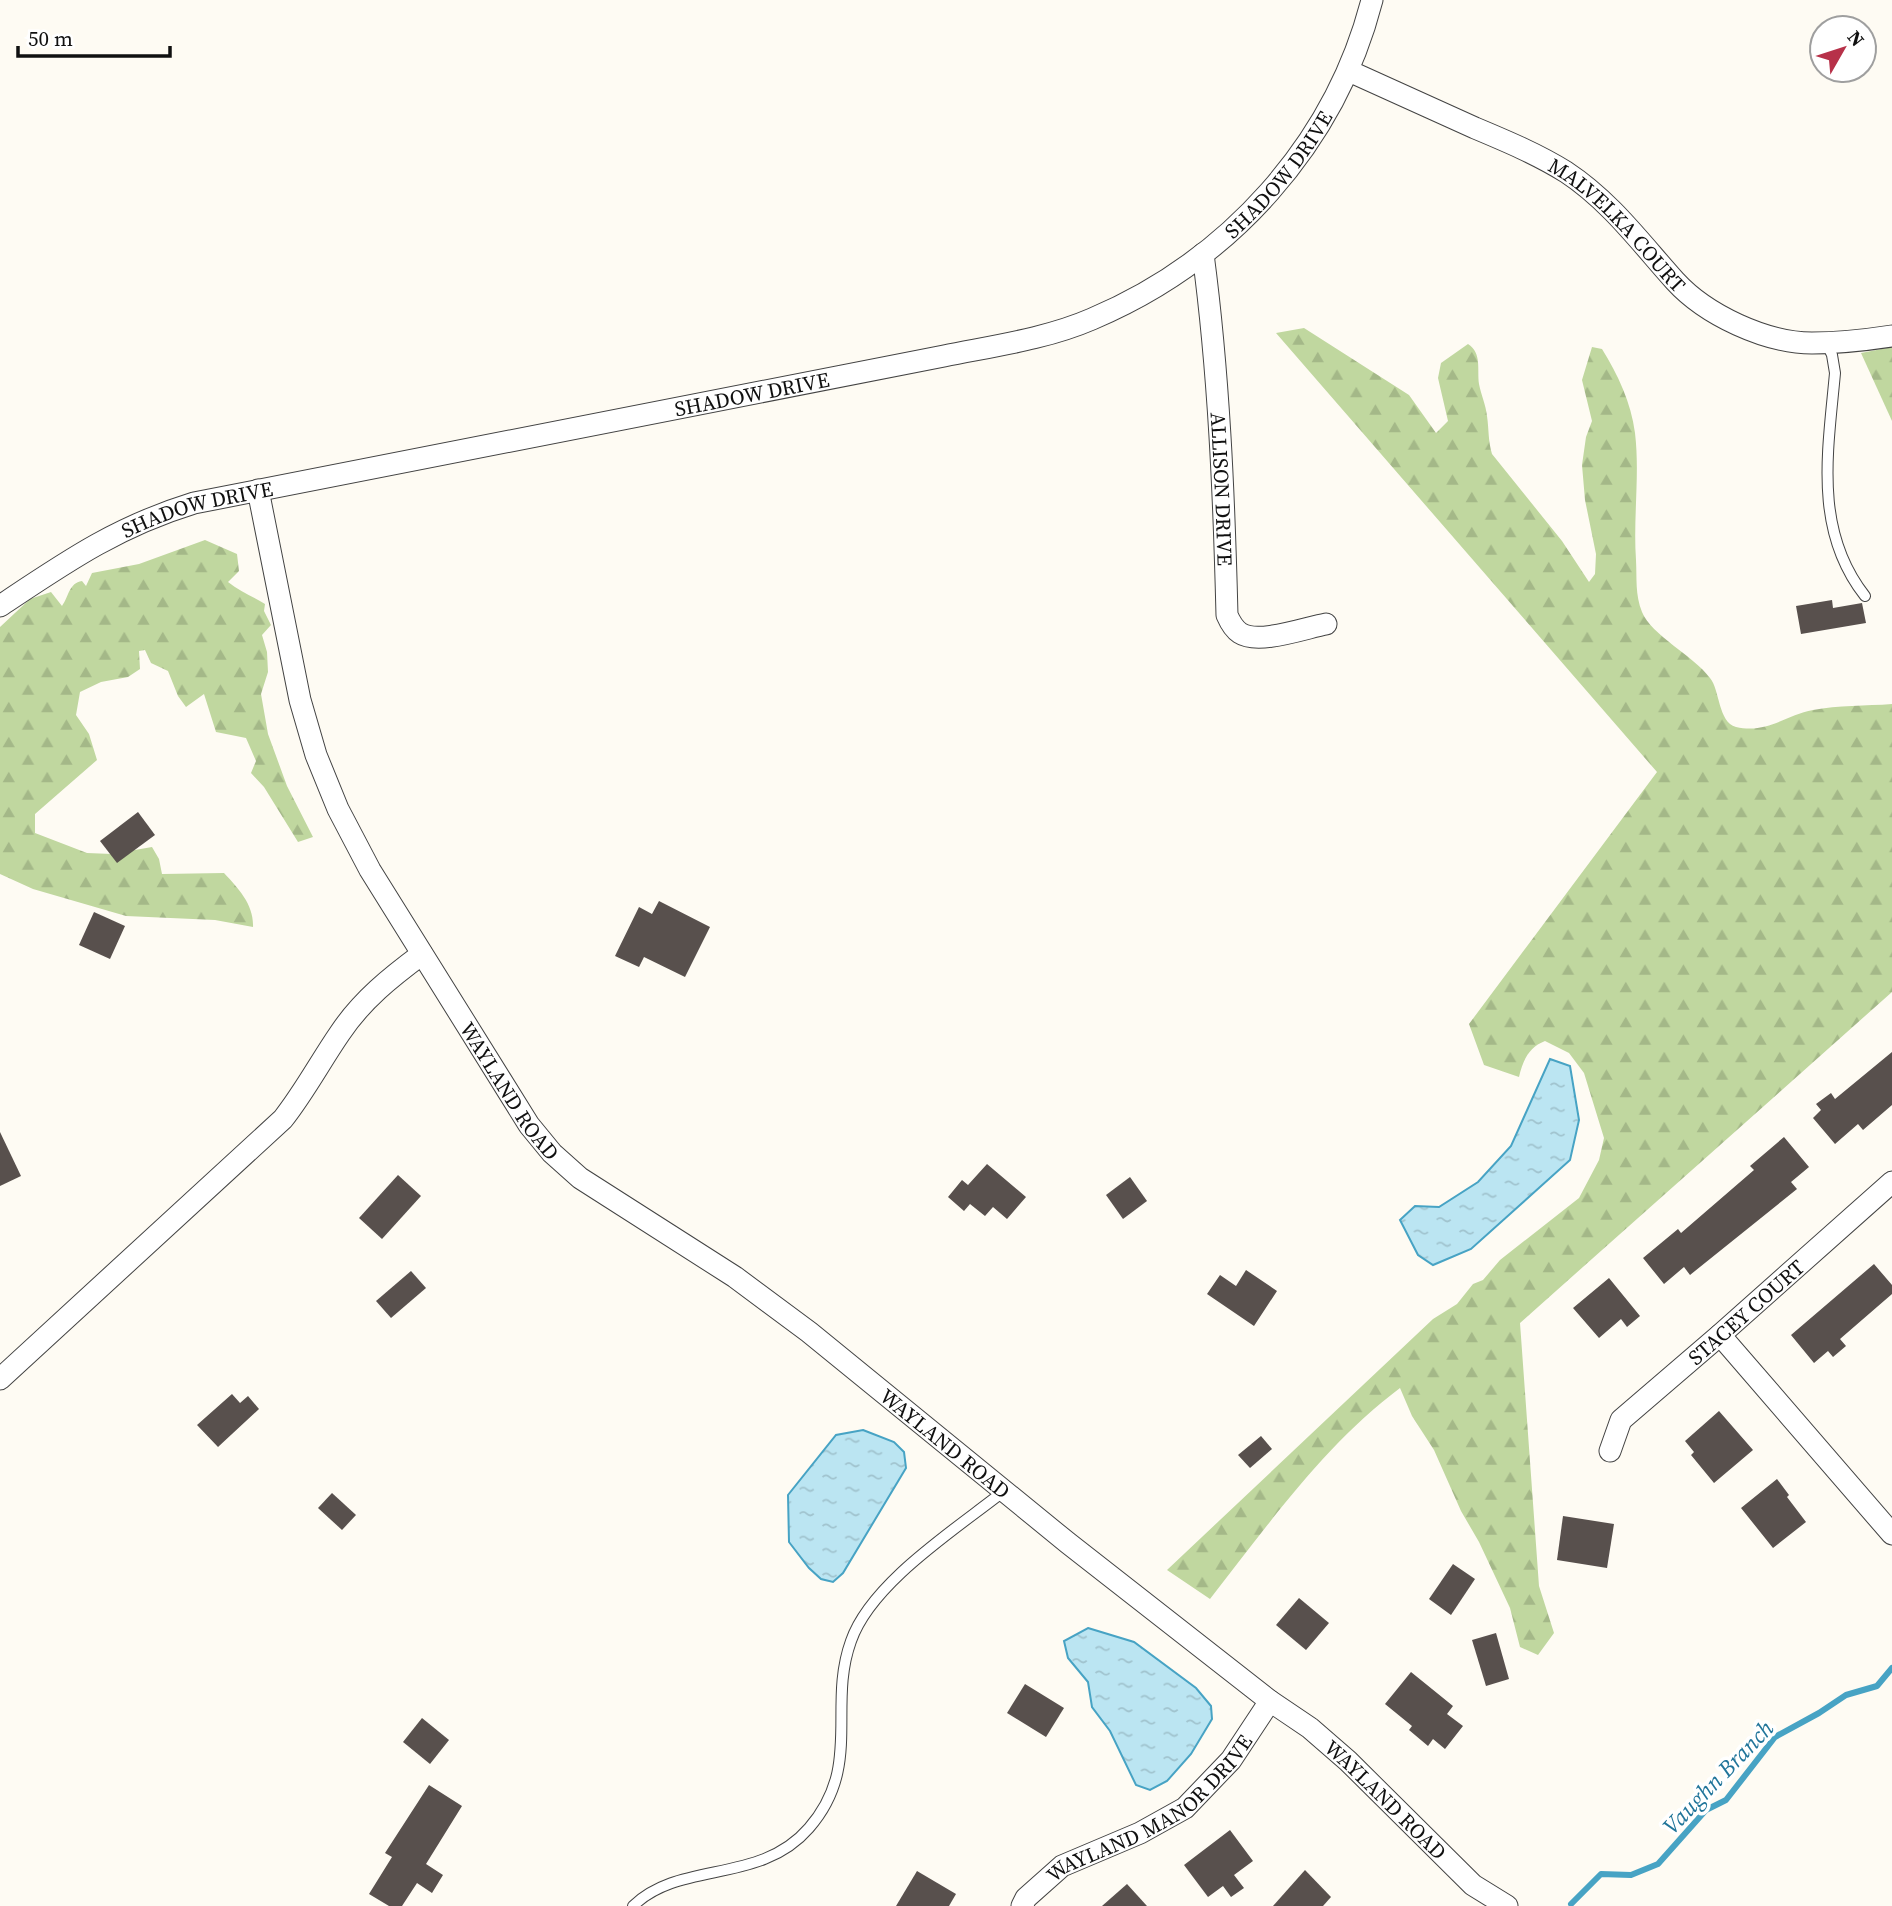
<svg xmlns="http://www.w3.org/2000/svg" width="1892" height="1906" viewBox="0 0 1892 1906" font-family="'Source Serif 4',serif">
<defs>
<pattern id="forest-firs" width="22" height="20" patternUnits="userSpaceOnUse" patternTransform="scale(1.75)"><rect width="22" height="20" fill="#c0d79f"/><path d="M5 1l3.5 6h-7zM16 11l3.5 6h-7z" fill="#a4b888"/></pattern>
<pattern id="water-ripples" width="26" height="14" patternUnits="userSpaceOnUse" patternTransform="scale(1.75)"><rect width="26" height="14" fill="#bbe5f2"/><path d="M2 4q2-2 4 0t4 0M15 11q2-2 4 0t4 0" fill="none" stroke="#a0c3ce"/></pattern>
</defs>
<rect width="100%" height="100%" fill="#fefbf3"/>
<g fill="url(#forest-firs)">
<path d="M1304,328L1409,395L1436,433L1448,421L1438,378L1441,363L1468,344C1482,353 1477,369 1479,384C1481,395 1486,405 1487,416C1489,430 1488,441 1492,454L1562,541L1589,582L1595,574L1596,554L1585,500L1582,465L1586,437L1592,421L1582,380L1592,347L1602,349C1618,375 1631,402 1635,433C1640,474 1633,518 1636,560C1637,579 1635,594 1642,612C1651,635 1694,656 1710,678C1720,690 1718,722 1736,727C1767,734 1786,715 1813,710C1838,705 1866,706 1892,704V992L1520,1323L1539,1586L1554,1633L1538,1655L1520,1647L1510,1608L1479,1542L1461,1511L1434,1450L1412,1416L1400,1388C1324,1445 1268,1525 1210,1599L1167,1570L1433,1319L1457,1304L1473,1284L1483,1280L1500,1260L1579,1198L1599,1160L1604,1138L1584,1073L1569,1053L1545,1041C1529,1047 1523,1060 1519,1077L1484,1065L1469,1024L1657,772L1276,333Z"/>
<polygon points="1892,347 1892,421 1861,353"/>
<path d="M205,540L237,554L239,571L228,582C239,591 252,596 265,604L264,611L271,625L262,635L267,652L268,672L261,694L268,734L287,786L313,837L298,842L264,787L251,773L256,761L246,738L216,732L204,694L186,707L178,696L168,671L151,663L145,650L139,651L140,669L128,677L101,682L80,692L76,715L89,734L97,760L35,814V833L87,853L112,854L152,847L159,859L162,874L224,873C239,889 254,905 253,927L215,920L126,916L33,889L0,874V627L30,599L51,592L62,606C69,596 69,583 82,581L86,586L92,573L139,564Z"/>
</g>
<g fill="url(#water-ripples)" stroke="#47a3c4" stroke-width="2">
<polygon points="1550,1059 1570,1066 1579,1120 1570,1160 1471,1249 1433,1265 1418,1255 1400,1220 1415,1206 1439,1207 1478,1182 1511,1146"/>
<polygon points="863,1430 894,1442 904,1452 906,1468 843,1573 833,1582 821,1579 809,1568 789,1542 788,1495 836,1435"/>
<polygon points="1088,1628 1134,1642 1196,1688 1211,1706 1212,1719 1191,1754 1167,1781 1150,1790 1136,1785 1110,1731 1092,1707 1088,1682 1068,1658 1064,1641"/>
</g>
<g fill="none" stroke-linecap="round" stroke-linejoin="round">
<polyline stroke="#47a3c4" stroke-width="6" points="1571,1904 1601,1874 1631,1875 1658,1864 1706,1810 1726,1800 1775,1737 1819,1713 1846,1695 1877,1686 1892,1668"/>
</g>
<g fill="#58504d">
<polygon points="1832,600 1833,608 1862,603 1866,623 1801,634 1796,606"/>
<polygon points="138,812 155,835 117,863 100,841"/>
<polygon points="659,901 710,927 685,977 644,957 639,967 615,956 639,907 652,914"/>
<polygon points="94,912 125,926 110,959 79,945"/>
<polygon points="1892,1052 1892,1105 1863,1130 1858,1124 1835,1144 1813,1118 1821,1110 1816,1104 1831,1093 1835,1099"/>
<polygon points="0,1132 21,1176 0,1186"/>
<polygon points="1784,1137 1809,1167 1791,1182 1797,1189 1690,1275 1684,1267 1664,1284 1643,1258 1678,1229 1681,1233 1754,1170 1750,1166"/>
<polygon points="987,1164 1026,1197 1007,1219 993,1207 985,1216 970,1204 964,1211 948,1197 962,1180 968,1185"/>
<polygon points="398,1175 421,1196 382,1239 359,1218"/>
<polygon points="1130,1177 1147,1201 1123,1219 1106,1195"/>
<polygon points="1874,1264 1892,1285 1892,1294 1840,1339 1846,1346 1833,1357 1828,1351 1814,1363 1791,1335"/>
<polygon points="1246,1270 1277,1291 1254,1326 1207,1294 1220,1275 1236,1286"/>
<polygon points="411,1271 426,1288 391,1318 376,1301"/>
<polygon points="1609,1278 1640,1316 1627,1327 1621,1319 1599,1338 1573,1308"/>
<polygon points="232,1394 240,1403 248,1396 259,1409 218,1447 197,1425"/>
<polygon points="1719,1411 1753,1450 1714,1483 1691,1455 1694,1452 1685,1441"/>
<polygon points="1261,1436 1272,1449 1250,1468 1238,1455"/>
<polygon points="1777,1479 1789,1495 1787,1497 1806,1522 1773,1548 1741,1508"/>
<polygon points="332,1493 356,1515 342,1530 318,1508"/>
<polygon points="1563,1516 1614,1524 1607,1568 1557,1560"/>
<polygon points="1453,1564 1475,1579 1451,1615 1429,1599"/>
<polygon points="1299,1598 1329,1623 1306,1650 1276,1625"/>
<polygon points="1496,1633 1509,1679 1486,1686 1472,1640"/>
<polygon points="1411,1672 1453,1706 1447,1714 1463,1726 1445,1749 1433,1739 1428,1746 1409,1730 1412,1726 1385,1704"/>
<polygon points="1025,1684 1064,1708 1046,1737 1007,1713"/>
<polygon points="422,1718 449,1740 430,1764 403,1742"/>
<polygon points="429,1785 462,1806 426,1864 443,1875 432,1893 417,1883 402,1906 389,1906 369,1894 392,1857 385,1853"/>
<polygon points="1230,1830 1253,1861 1234,1875 1244,1888 1231,1897 1223,1886 1208,1897 1184,1865"/>
<polygon points="1305,1870 1331,1897 1323,1906 1273,1906"/>
<polygon points="917,1871 956,1894 949,1906 896,1906"/>
<polygon points="1127,1884 1147,1906 1102,1906"/>
</g>
<g fill="none" stroke-linecap="round" stroke-linejoin="round">
<defs>
<g id="lane">
<path d="M1826,342L1832,355L1835,373C1828,451 1813,530 1865,596"/>
<path d="M633,1906C680,1860 760,1885 809,1828C863,1766 827,1707 851,1641C871,1583 956,1529 1004,1491"/>
</g>
<g id="street">
<path id="s1" d="M1349,71C1391,90 1433,109 1475,128C1506,141 1537,154 1566,172C1610,201 1640,242 1675,281C1706,315 1766,343 1812,343C1838,343 1866,340 1892,336"/>
<path id="s2" d="M1203,254C1219,374 1224,495 1227,615C1230,622 1234,629 1240,633C1258,645 1305,628 1326,624"/>
<path id="s3" d="M258,490L300,700L316,755L338,809L370,870L529,1125L552,1153L580,1178L735,1277L809,1332L1068,1543L1270,1701L1310,1728L1348,1761L1473,1885L1507,1906"/>
<path id="s4" d="M0,606C66,562 116,527 194,503L944,356C993,346 1046,339 1092,319C1229,261 1335,144 1372,0"/>
<polyline points="1720,1335 1892,1534"/>
<path d="M0,1379L283,1119C305,1091 320,1062 340,1033C362,1000 391,977 422,954"/>
<path id="s5" d="M1610,1451L1621,1420L1720,1335L1892,1182"/>
<path id="s6" d="M1022,1906L1026,1898L1062,1866L1140,1833L1185,1808L1231,1760L1270,1701"/>
</g>
</defs>
<use href="#lane" stroke="#434343" stroke-width="12"/>
<use href="#street" stroke="#434343" stroke-width="23"/>
<use href="#lane" stroke="#fff" stroke-width="10"/>
<use href="#street" stroke="#fff" stroke-width="21"/>
</g>
<g text-anchor="middle" dominant-baseline="central" stroke-width="7" stroke-linejoin="round" paint-order="stroke">
<g font-size="21" fill="#101010" stroke="#fff">
<text stroke="none"><textPath href="#s4" startOffset="1377">SHADOW DRIVE</textPath></text>
<text stroke="none"><textPath href="#s1" startOffset="313">MALVELKA COURT</textPath></text>
<text stroke="none"><textPath href="#s4" startOffset="789">SHADOW DRIVE</textPath></text>
<text stroke="none"><textPath href="#s2" startOffset="236">ALLISON DRIVE</textPath></text>
<text stroke="none"><textPath href="#s4" startOffset="222">SHADOW DRIVE</textPath></text>
<text stroke="none"><textPath href="#s3" startOffset="660">WAYLAND ROAD</textPath></text>
<text stroke="none"><textPath href="#s5" startOffset="198">STACEY COURT</textPath></text>
<text stroke="none"><textPath href="#s3" startOffset="1225">WAYLAND ROAD</textPath></text>
<text stroke="none"><textPath href="#s3" startOffset="1792">WAYLAND ROAD</textPath></text>
<text stroke="none"><textPath href="#s6" startOffset="164">WAYLAND MANOR DRIVE</textPath></text>
</g>
<g font-size="23" font-style="italic" fill="#21759a" stroke="#fff">
<text transform="translate(1718 1777) rotate(-46)">Vaughn Branch</text>
</g>
</g>
<g transform="translate(1843 49) rotate(51)"><circle r="33" fill="#ffffff" stroke="#9f9f9f" stroke-width="2"/>
<path d="M0-5L12 26L0 18L-12 26Z" fill="#b73149"/>
<text y="-10" font-size="19" font-weight="bold" text-anchor="middle" fill="#101010">N</text>
</g>
<path d="M18 46v10h152v-10" fill="none" stroke="#101010" stroke-width="3.5"/>
<text x="28" y="46" font-size="21" fill="#101010" stroke="#ffffff" stroke-width="5" paint-order="stroke">50 m</text>
</svg>
